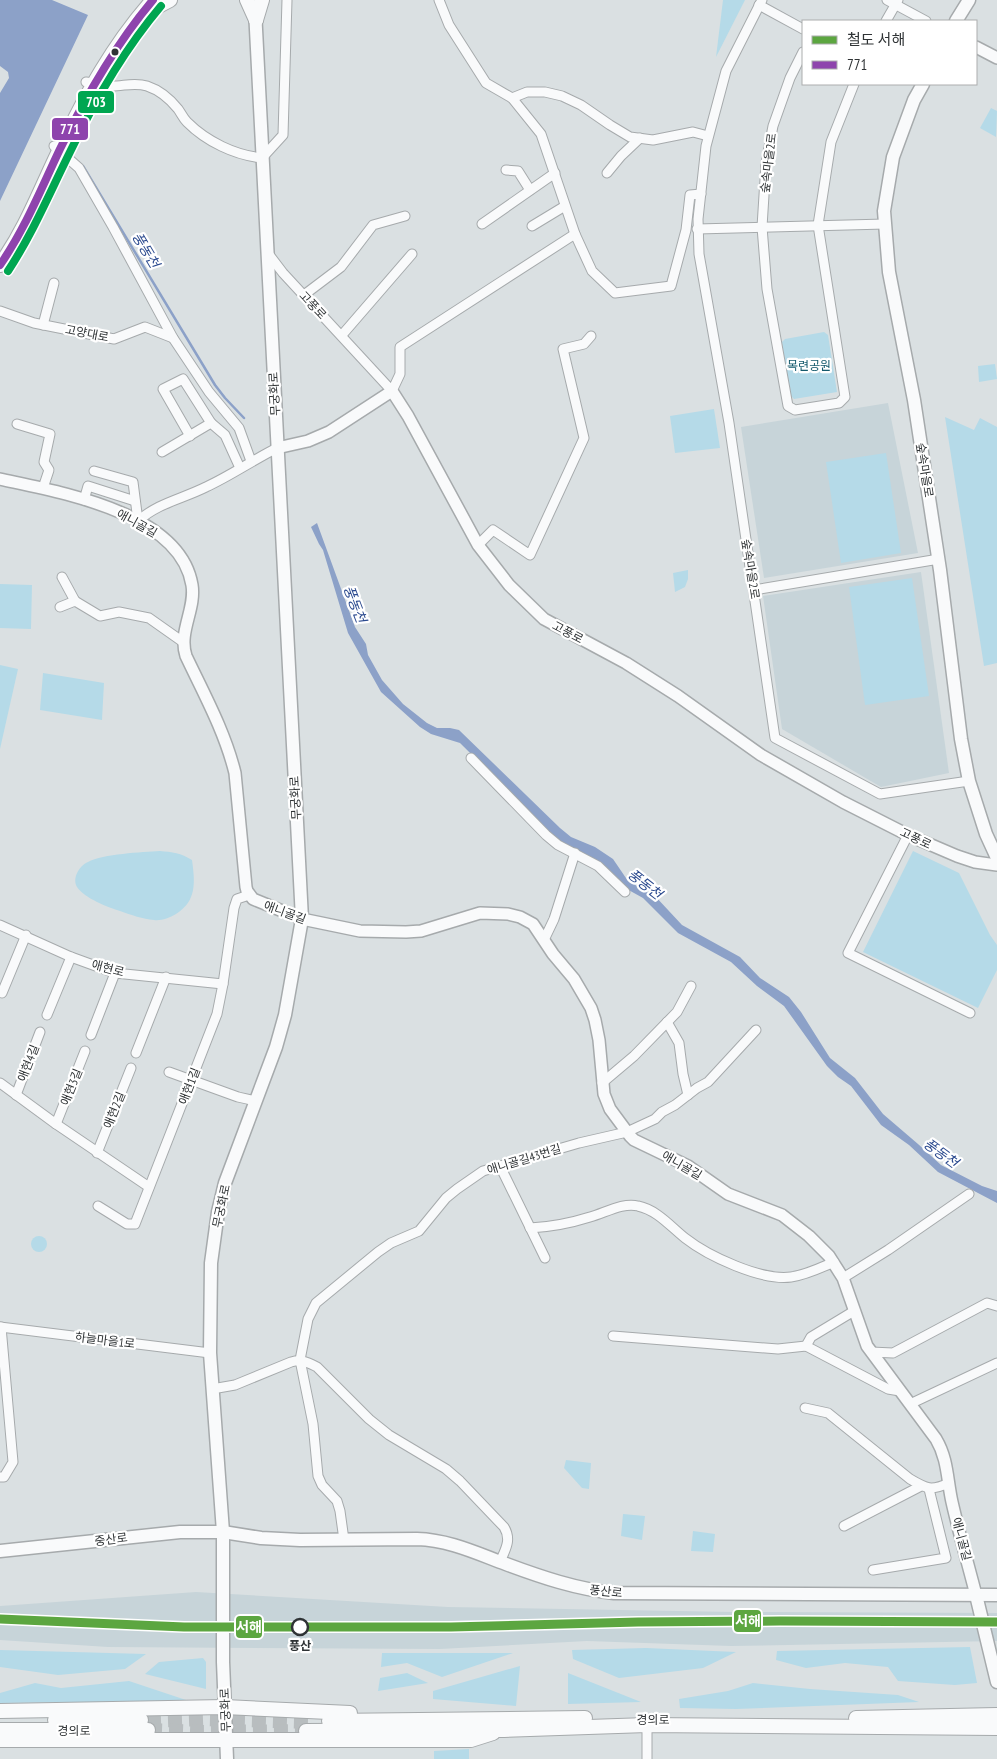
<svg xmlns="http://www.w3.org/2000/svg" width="997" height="1759" viewBox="0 0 997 1759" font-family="'PT Sans Narrow','Noto Sans KR',sans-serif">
<rect width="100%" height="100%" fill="#dae0e2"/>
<g fill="#c7d4d9">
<polygon points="888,403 918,553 764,578 741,427"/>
<polygon points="921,572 949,773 881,787 782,729 763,596"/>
<polygon points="196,1592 448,1607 734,1612 997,1613 997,1641 731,1646 587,1641 440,1649 108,1647 0,1640 0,1606"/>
</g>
<g fill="#b5dae8">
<polygon points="723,0 745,0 716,57"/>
<polygon points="991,108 997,111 996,137 980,128"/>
<polygon points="824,332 828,335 837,392 794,399 790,395 782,342 785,339"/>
<polygon points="995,364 997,379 979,382 978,366"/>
<polygon points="714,409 720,448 675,453 670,416"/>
<polygon points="945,417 974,430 980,418 997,427 997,663 984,666"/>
<polygon points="886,453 901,553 841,563 826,462"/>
<polygon points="688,570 688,579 685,587 675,592 673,573"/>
<polygon points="912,578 929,696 865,705 849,587"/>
<polygon points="0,584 32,585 31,629 0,628"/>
<polygon points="0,665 18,669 0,749"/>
<polygon points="43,673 104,683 102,720 40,710"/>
<path d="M160,851C172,852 181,853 192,860C195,882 197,901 176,914C169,918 161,921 154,920C143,919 131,915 120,911C109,908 84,898 77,887C72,878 79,866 88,862C103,854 142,852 160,851Z"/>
<polygon points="913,851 959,873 990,935 997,945 997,970 978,1008 863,952"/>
<circle cx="39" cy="1244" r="8"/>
<polygon points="566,1460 591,1463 589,1489 582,1488 564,1468"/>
<polygon points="623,1514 645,1516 642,1540 621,1536"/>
<polygon points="693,1531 715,1534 713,1552 691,1551"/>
<polygon points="970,1647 977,1683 955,1685 898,1681 888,1667 845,1663 806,1668 776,1660 777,1651"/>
<polygon points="646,1648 736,1652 703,1668 619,1678 573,1659 572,1650"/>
<polygon points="0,1650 146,1654 125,1669 58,1675 0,1667"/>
<polygon points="382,1653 513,1653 442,1677 407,1663 381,1667"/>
<polygon points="203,1658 206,1662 206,1689 145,1674 159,1662"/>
<polygon points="520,1666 516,1706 433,1699 433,1691"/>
<polygon points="407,1673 428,1683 378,1691 380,1678"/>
<polygon points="568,1673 641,1702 568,1704"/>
<polygon points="129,1681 189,1701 0,1703 0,1693 35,1683 61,1688"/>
<polygon points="753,1683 810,1689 898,1695 919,1702 736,1709 680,1708 679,1699 728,1691"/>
<polygon points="469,1749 469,1759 434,1759 434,1751"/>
</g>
<g fill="#8ca1c8">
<polygon points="0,0 52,0 88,15 0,201 0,93 9,78 8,72 0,66"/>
<polygon points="317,523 355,627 366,644 368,655 382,680 403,704 427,723 437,728 450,728 459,730 560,828 571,837 595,847 613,859 628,881 655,896 682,925 740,957 760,978 789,997 801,1012 830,1058 855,1078 883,1114 918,1144 941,1165 982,1186 997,1191 997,1203 938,1172 909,1145 881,1125 851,1086 838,1077 827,1066 784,1006 757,986 731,962 678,933 643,898 625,888 592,858 558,840 460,743 431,734 420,727 381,692 348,633 323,550 319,544 311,527"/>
</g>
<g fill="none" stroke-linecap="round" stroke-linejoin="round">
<polyline stroke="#8ca1c8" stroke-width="2.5" points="83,166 215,385 225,398 244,418"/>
<g stroke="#b8bdbf" stroke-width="14" stroke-dasharray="14 7" stroke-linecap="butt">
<polyline points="147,1721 205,1719 308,1722"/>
<polyline points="148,1730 203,1732 306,1731"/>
</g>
<defs>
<g id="minor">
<polyline points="439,0 449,25 486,83 512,98 541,134 575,234 592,271 615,293 671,286 686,230 690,195 701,194"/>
<polyline points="762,0 726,71 706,146 698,219 699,254 729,423 775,738 880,794 969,781"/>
<polyline points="887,0 926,21"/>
<polyline points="759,5 803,29"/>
<polyline points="886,21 898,0"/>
<polyline points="803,52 790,78 773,126 766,163 762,227 767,289 788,406 795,410 839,403 845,397 818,225 831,142 854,84"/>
<path d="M86,82C94,83 104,86 112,86C124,86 135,82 147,86C159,90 170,99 178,109C181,113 183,118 187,122C207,142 235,155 262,158L283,135L287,0"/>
<polyline points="512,98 527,92 545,92 562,96 581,105 610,125 630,137 653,140 693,132 708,136"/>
<polyline points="54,146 79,168 113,227 173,338 209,392 239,428 251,461"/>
<polyline points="506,170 518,171 530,190"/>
<polyline points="607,173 621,156 640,138"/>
<polyline points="482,224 555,173"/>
<polyline points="532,226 565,206"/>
<polyline points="697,229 885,224"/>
<polyline points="267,252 283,273 392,391 400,374 400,347 575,234"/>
<polyline points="304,295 341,267 373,225 405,216"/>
<polyline points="0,311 34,323 114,339 145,327 173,338"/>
<polyline points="43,325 54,283"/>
<polyline points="342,335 412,254"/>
<polyline points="17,424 50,434 44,462 49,470 43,488"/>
<polyline points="190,436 163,389 183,379 211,423"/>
<polyline points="162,452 211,423 225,435 240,468"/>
<polyline points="94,471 133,482 138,521"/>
<polyline points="84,500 88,486 135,501"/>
<path d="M138,521C158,503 182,499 206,487C230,476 253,460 277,448"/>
<polyline points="478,545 493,530 530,555 584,438 563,349 584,344 591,336"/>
<polyline points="62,577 75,601"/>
<polyline points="754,590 939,559"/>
<polyline points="60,607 75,601 100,616 119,612 149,618 183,642"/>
<polyline points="471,758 546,835 558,845 598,866 625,892"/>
<polyline points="908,835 848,953 970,1013"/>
<polyline points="0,925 71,957 115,973 223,984"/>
<polyline points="544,940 554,919 575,853"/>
<polyline points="2,993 26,935"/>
<polyline points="47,1015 71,957"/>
<polyline points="667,1022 679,1043 683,1074 688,1095"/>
<polyline points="91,1035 115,973"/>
<polyline points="136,1053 166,977"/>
<polyline points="169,1072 238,1097 256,1101"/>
<polyline points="0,1083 56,1124 149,1187"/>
<polyline points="602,1083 634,1056 677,1012 691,986"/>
<polyline points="16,1095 40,1032"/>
<polyline points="56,1124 85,1051"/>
<polyline points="97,1153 131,1068"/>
<polyline points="500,1166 545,1258"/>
<polyline points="98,1206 127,1224 135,1224 217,1014 223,984 234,908 237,899 249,895"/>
<path d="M530,1228C550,1227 571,1223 590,1217C605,1213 623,1202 638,1206C657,1210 670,1226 685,1238C708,1256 761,1281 791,1277C806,1275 820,1268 834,1262"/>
<polyline points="843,1278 888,1250 969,1194"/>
<polyline points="0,1327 210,1353"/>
<polyline points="613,1336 778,1349 806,1346 888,1389 900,1391"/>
<polyline points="806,1346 811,1337 854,1311"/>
<polyline points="871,1352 893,1353 987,1303 997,1306"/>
<path d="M212,1389L235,1385L291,1362C302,1359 307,1362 317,1367L369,1419L389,1435L446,1469L460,1481L504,1527C512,1540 505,1550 500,1562"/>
<polyline points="910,1404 997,1363"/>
<path d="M805,1408L828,1413L910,1479C927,1489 931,1491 949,1483"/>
<polyline points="0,1477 4,1477 13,1462 1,1327"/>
<polyline points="844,1526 921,1486"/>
<polyline points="344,1540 340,1511 337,1501 322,1485 318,1476 313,1424 300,1360 308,1319 316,1303 378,1252 391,1243 419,1231 446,1198 457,1189 483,1171 579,1143 627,1132 655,1119 662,1112 675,1105 697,1088 708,1082 756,1030"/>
<polyline points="873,1570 946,1558 929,1489"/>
<polyline points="647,1725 647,1759"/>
</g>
<g id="tertiary">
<polyline points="976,47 997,58"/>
<polyline points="277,448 308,441 329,432 392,391 408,416 478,545 509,585 544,619 626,663 678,696 761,755 843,802 908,835 957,856 975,862 997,865"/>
<path d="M0,479C59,492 180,512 192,585C196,609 178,632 186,656C204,694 225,732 235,773L246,887L247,891L253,899L302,919L360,931L406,932L421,931L480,913L508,914L520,917L533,924L553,954L574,979L591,1008L595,1020L599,1040L604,1094L610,1109L630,1136L634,1140L688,1166L728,1194L782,1215L809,1236L829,1256L843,1278L867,1346L936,1439C948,1459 947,1480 952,1502C959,1533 968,1564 976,1595"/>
</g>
<g id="secondary">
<polyline points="956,21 969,0"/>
<polyline points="923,84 914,100 893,157 884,211 889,272 914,400 940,570 961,739 969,781 986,834 997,858"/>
<path d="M0,1551L180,1532H223L261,1538L300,1540L417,1539C449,1540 476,1553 506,1564C541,1577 576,1589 614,1593L997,1595"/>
<polyline points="976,1595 997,1682"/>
<polyline points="227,1759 223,1662 223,1532 210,1353 211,1263 218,1212 225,1183 276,1047 285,1015 302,919 255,10"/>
</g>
<g id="primary">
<polyline points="247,0 256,20"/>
<polyline points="147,12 170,0"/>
<polyline points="256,20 262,0"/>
<path d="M0,265C26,229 41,188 60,149C86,95 113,45 153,0"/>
<polyline points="0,1711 225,1707 350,1713"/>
<polyline points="856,1718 997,1715"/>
<polyline points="55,1720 141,1720"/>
<polyline points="329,1721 585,1718"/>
<polyline points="0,1730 148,1730"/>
<polyline points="306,1731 504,1730 647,1725 997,1728"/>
<polyline points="0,1740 471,1740 493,1733"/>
</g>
</defs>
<use href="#minor" stroke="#a6aaac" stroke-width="11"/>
<use href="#tertiary" stroke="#a6aaac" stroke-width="14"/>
<use href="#secondary" stroke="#a6aaac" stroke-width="15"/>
<use href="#primary" stroke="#a6aaac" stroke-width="16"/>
<use href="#minor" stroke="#f9fafb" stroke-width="9"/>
<use href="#tertiary" stroke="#f9fafb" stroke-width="11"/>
<use href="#secondary" stroke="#f9fafb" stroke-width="12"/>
<use href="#primary" stroke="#f9fafb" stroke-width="14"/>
<defs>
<path id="bus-1" d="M0,265C25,229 41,189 60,149C86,96 115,45 153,0"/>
<path id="bus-2" d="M8,271C33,233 50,192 70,152C95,100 123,51 161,6"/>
</defs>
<use href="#bus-1" stroke="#fff" stroke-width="11"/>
<use href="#bus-2" stroke="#fff" stroke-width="11"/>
<use href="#bus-1" stroke="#8e44ad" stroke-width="8"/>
<use href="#bus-2" stroke="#00a651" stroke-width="8"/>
<defs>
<polyline id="rail-1" points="0,1619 184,1627 451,1627 638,1622 780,1621 997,1622"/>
</defs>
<use href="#rail-1" stroke="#fff" stroke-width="12"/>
<use href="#rail-1" stroke="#5ca640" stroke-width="9"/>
</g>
<circle fill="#2f3335" stroke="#fff" stroke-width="2" cx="115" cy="52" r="4.5"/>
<circle fill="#fff" stroke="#2f3335" stroke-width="2.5" cx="300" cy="1627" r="8"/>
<g text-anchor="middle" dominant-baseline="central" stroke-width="4.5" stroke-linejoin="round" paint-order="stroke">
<g font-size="12" fill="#2f3335" stroke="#fff">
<text transform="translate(768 163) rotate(-83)">숲속마을2로</text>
<text transform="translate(313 305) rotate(47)">고풍로</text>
<text transform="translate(87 333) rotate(11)">고양대로</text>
<text transform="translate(274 394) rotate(-93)">무궁화로</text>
<text transform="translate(925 470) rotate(81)">숲속마을로</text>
<text transform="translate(137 523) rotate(29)">애니골길</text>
<text transform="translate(751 569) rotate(81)">숲속마을2로</text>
<text transform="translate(568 632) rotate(28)">고풍로</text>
<text transform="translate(295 798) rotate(-93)">무궁화로</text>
<text transform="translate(916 838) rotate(25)">고풍로</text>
<text transform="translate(285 912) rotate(20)">애니골길</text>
<text transform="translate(108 968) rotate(15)">애현로</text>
<text transform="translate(28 1063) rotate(-69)">애현4길</text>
<text transform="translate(189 1086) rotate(-69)">애현1길</text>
<text transform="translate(71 1087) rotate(-68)">애현3길</text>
<text transform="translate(114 1110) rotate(-68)">애현2길</text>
<text transform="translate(524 1159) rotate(-17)">애니골길43번길</text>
<text transform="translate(682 1165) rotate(30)">애니골길</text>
<text transform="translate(221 1206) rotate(-78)">무궁화로</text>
<text transform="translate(105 1340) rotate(7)">하늘마을1로</text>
<text transform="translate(111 1539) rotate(-7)">중산로</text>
<text transform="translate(962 1539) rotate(75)">애니골길</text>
<text transform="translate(606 1591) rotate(6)">풍산로</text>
<text transform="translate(225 1710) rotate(-92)">무궁화로</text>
<text x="653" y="1719">경의로</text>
<text x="74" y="1730">경의로</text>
</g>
<g font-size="12" fill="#14596c" stroke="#fff">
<text x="809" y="365">목련공원</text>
</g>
<g font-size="12" font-weight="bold" fill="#2f3335" stroke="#fff">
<text x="300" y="1645">풍산</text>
</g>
<g font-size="14" font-style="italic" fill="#2a498e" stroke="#fff">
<text transform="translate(146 250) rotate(59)">풍동천</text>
<text transform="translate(355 604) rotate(69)">풍동천</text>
<text transform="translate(645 884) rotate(38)">풍동천</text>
<text transform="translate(941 1153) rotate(36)">풍동천</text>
</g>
</g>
<g stroke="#fff" stroke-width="2">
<rect x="77" y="90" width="38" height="24" rx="5" fill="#00a651"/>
<rect x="51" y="117" width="38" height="24" rx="5" fill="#8e44ad"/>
<rect x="733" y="1609" width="29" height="24" rx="5" fill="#5ca640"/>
<rect x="235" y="1615" width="28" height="24" rx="5" fill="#5ca640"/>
</g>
<g font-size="14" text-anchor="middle" font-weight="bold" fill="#fff">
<text x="96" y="107">703</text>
<text x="70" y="134">771</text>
<text x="748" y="1626">서해</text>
<text x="249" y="1632">서해</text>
</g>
<rect x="802" y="20" width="175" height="65" fill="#ffffff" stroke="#acadae"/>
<rect x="812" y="36" width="25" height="8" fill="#5ca640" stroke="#acadae"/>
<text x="847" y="45" font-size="15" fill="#2f3335">철도 서해</text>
<rect x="812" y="61" width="25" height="8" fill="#8e44ad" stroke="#acadae"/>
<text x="847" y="70" font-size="15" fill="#2f3335">771</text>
</svg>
